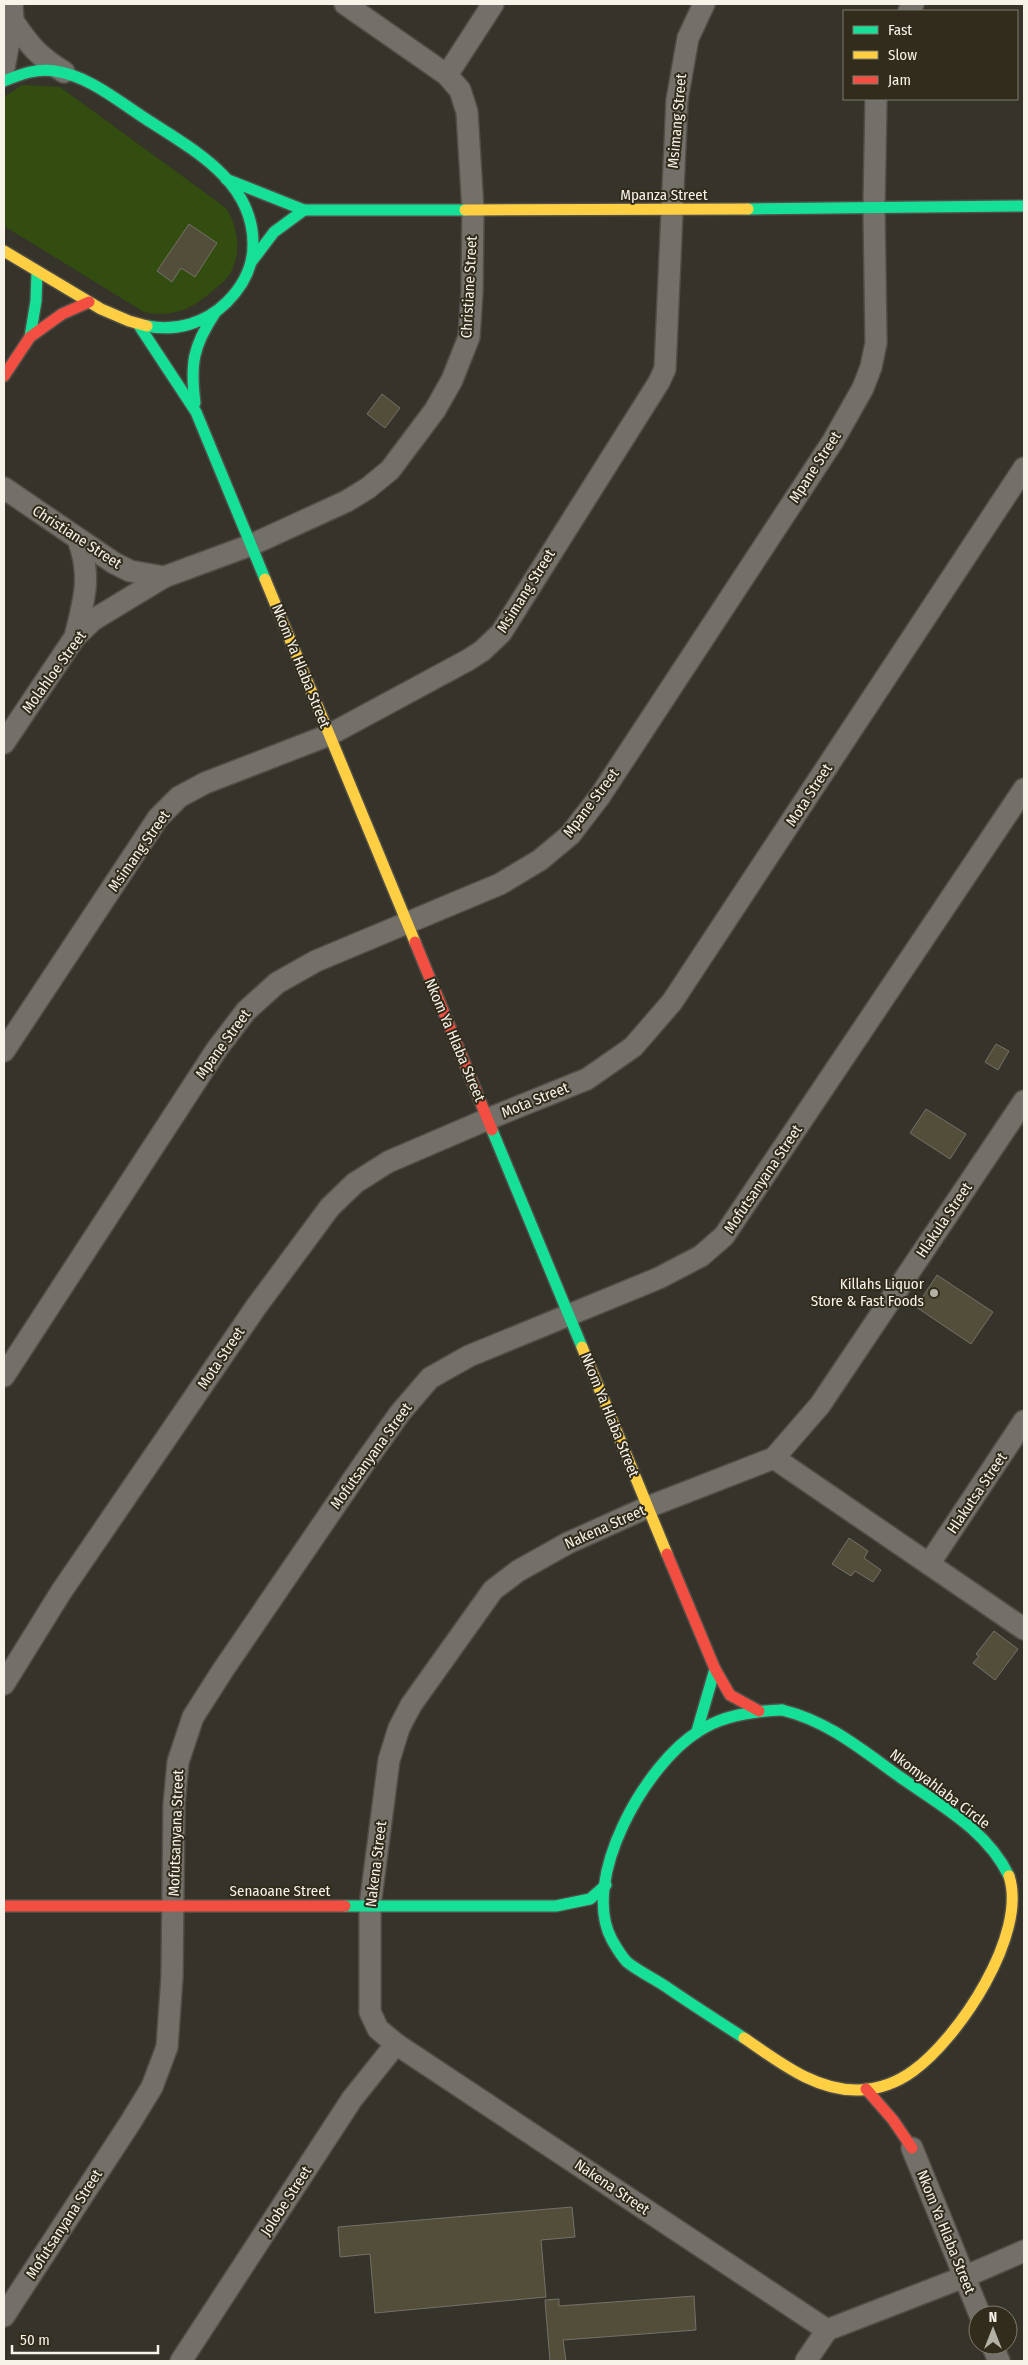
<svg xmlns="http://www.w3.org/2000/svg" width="1028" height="2365" viewBox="0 0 1028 2365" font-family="'Fira Sans Condensed',sans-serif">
<rect width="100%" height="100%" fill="#36332a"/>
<path fill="#324d0f" d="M22,85L60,87L226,208C238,228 242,252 230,274C226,281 217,287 211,292C192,310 169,318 144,312L4,226V97Z"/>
<g fill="#534e39" stroke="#747169">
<polygon points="189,224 217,243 195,277 181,268 172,282 157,271"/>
<polygon points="382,394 400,408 385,428 367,414"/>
<polygon points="996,1044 1009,1051 998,1070 985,1062"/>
<polygon points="926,1109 966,1134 950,1159 910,1133"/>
<polygon points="937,1275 993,1312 971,1344 916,1307"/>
<polygon points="849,1538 868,1551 864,1558 881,1570 873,1582 855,1571 851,1576 832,1564"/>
<polygon points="994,1631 1018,1649 995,1680 973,1663 979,1656 976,1654"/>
<polygon points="572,2207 575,2237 541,2240 546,2297 375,2313 370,2254 340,2257 338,2227"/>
<polygon points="694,2296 696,2330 563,2340 566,2361 550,2361 545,2300 559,2299 559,2306"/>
</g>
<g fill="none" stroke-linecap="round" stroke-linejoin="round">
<defs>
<g id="street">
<polyline points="909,11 913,4"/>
<path d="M13,21C30,46 38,56 64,72"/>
<polyline points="4,68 13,21 12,4"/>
<polyline points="447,75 493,4"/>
<polyline points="4,488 114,563 130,571 164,577 251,545 347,501 368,488 390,470 435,410 452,380 469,337 472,292 473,210 467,112 460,90 447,75 345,4"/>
<path d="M75,637C84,600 92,576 78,539"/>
<polyline points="4,743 75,637 93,620 164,577"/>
<polyline points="4,1051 158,818 179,797 205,783 329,735 468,660 482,651 501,633 659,382 665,369 677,100 688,38 704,4"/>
<polyline points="4,1376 217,1049 246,1011 277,983 316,961 500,884 540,860 570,835 600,796 833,441 863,388 871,367 876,343 874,208 876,99"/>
<polyline points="774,1458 1024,1629"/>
<polyline points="929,1564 1024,1421"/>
<polyline points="4,1684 61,1592 256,1307 330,1207 355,1183 388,1162 488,1119 587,1079 633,1047 672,1002 1024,468"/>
<polyline points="912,2148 980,2315"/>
<polyline points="4,2316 130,2123 152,2087 167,2047 172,1977 174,1805 178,1762 193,1717 223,1670 365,1462 400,1413 430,1378 469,1356 659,1278 701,1256 724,1236 1024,789"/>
<polyline points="827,2330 396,2044 378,2029 370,2012 370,1906 389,1760 399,1728 411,1705 493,1590 518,1571 568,1543 648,1507 774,1458 820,1405 1024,1101"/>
<polyline points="827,2330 964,2277 1024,2251"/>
<polyline points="992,2345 999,2361"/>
<polyline points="181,2361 352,2099 396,2044"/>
<polyline points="806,2361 827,2330"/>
</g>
<g id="fast">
<path d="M4,81C21,74 37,68 55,71C89,76 118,101 146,119C192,149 254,181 253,245C253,267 242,287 227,302C206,323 176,332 147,326"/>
<polyline points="226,179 304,210 465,210"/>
<polyline points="748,209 1024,206"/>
<polyline points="252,261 274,232 304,210"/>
<polyline points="138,324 196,412 265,579"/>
<polyline points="30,337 36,301 37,272"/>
<path d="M195,403C190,364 193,346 215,313"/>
<polyline points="492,1130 582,1347"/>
<path d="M782,1710C828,1721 862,1750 900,1777C940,1805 987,1830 1009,1876"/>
<polyline points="697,1731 715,1669"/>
<polyline points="345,1906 556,1906 590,1899 606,1885"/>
<path d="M744,2038C718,2021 691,2004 665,1986C653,1978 638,1971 627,1962C621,1956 616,1947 612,1940C579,1880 646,1763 699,1731C723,1715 753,1711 782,1710"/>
</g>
<g id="slow">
<polyline points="465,210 748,209"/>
<polyline points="4,251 101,309 129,321 147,326"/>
<polyline points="265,579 415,942"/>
<polyline points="582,1347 667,1554"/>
<path d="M744,2038C778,2061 816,2092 860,2090C879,2089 898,2082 913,2071C959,2038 1028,1934 1009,1876"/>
</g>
<g id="jam">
<polyline points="4,376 30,337 62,314 89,302"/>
<polyline points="415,942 492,1130"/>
<polyline points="667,1554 715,1669 730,1695 759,1711"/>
<polyline points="4,1906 345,1906"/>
<polyline points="866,2089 893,2120 912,2148"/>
</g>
</defs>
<use href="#street" stroke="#514e47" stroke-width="24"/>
<use href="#fast" stroke="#514e47" stroke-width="14"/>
<use href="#slow" stroke="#514e47" stroke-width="14"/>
<use href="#jam" stroke="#514e47" stroke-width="14"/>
<use href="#street" stroke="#73706a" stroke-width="21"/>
<use href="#fast" stroke="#16e098" stroke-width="11"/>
<use href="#slow" stroke="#ffcf43" stroke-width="11"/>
<use href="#jam" stroke="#f24e42" stroke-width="11"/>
</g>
<circle fill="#b3b0a6" stroke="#312c1b" stroke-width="2" cx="934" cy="1293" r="5"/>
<g text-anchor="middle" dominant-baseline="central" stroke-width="4" stroke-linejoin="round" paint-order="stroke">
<g font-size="15" fill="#f7f3e9" stroke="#312c1b">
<text transform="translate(677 121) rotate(-85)">Msimang Street</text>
<text x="664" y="195">Mpanza Street</text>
<text transform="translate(469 287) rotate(-87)">Christiane Street</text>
<text transform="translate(815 467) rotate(-57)">Mpane Street</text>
<text transform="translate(77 537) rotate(33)">Christiane Street</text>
<text transform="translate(526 591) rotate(-58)">Msimang Street</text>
<text transform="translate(301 666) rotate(68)">Nkom Ya Hlaba Street</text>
<text transform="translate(54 672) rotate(-54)">Molahloe Street</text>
<text transform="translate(809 795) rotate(-57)">Mota Street</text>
<text transform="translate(591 803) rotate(-53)">Mpane Street</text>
<text transform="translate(139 851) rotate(-55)">Msimang Street</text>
<text transform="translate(455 1040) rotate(67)">Nkom Ya Hlaba Street</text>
<text transform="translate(223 1044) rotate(-54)">Mpane Street</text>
<text transform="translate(535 1100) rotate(-22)">Mota Street</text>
<text transform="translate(763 1179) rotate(-56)">Mofutsanyana Street</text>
<text transform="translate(944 1220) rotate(-56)">Hlakula Street</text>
<text transform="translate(221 1358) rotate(-56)">Mota Street</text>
<text transform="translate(610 1415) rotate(68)">Nkom Ya Hlaba Street</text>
<text transform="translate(371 1456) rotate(-54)">Mofutsanyana Street</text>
<text transform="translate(977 1493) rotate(-56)">Hlakutsa Street</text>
<text transform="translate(605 1527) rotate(-24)">Nakena Street</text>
<text transform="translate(940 1789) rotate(37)">Nkomyahlaba Circle</text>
<text transform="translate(176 1833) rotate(-88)">Mofutsanyana Street</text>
<text transform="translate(376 1864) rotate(-83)">Nakena Street</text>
<text x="280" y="1891">Senaoane Street</text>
<text transform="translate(612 2187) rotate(34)">Nakena Street</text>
<text transform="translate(286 2201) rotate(-57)">Jolobe Street</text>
<text transform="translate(64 2224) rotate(-57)">Mofutsanyana Street</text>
<text transform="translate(946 2232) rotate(68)">Nkom Ya Hlaba Street</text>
</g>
<g font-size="15" fill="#f7f3e9" stroke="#312c1b" text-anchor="end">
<text x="924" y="1284">Killahs Liquor<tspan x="924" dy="17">Store &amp; Fast Foods</tspan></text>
</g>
</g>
<rect width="1028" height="2365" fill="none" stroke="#f7f3e9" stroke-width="10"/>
<rect x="843" y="10" width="175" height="90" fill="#312c1b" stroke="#807c6d"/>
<rect x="853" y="26" width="25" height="8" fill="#16e098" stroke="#807c6d"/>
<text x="888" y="35" font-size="15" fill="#f7f3e9">Fast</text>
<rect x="853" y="51" width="25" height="8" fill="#ffcf43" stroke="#807c6d"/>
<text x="888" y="60" font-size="15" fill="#f7f3e9">Slow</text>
<rect x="853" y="76" width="25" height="8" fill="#f24e42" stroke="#807c6d"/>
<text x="888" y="85" font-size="15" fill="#f7f3e9">Jam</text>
<g transform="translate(993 2330)"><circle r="24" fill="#312c1b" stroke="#807c6d"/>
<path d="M0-4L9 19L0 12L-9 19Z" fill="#b3b0a6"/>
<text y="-8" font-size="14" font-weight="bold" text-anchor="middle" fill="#f7f3e9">N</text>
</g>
<path d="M12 2345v8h146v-8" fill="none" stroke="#f7f3e9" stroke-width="2.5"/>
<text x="20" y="2345" font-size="15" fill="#f7f3e9" stroke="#312c1b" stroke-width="4" paint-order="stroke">50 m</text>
</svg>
